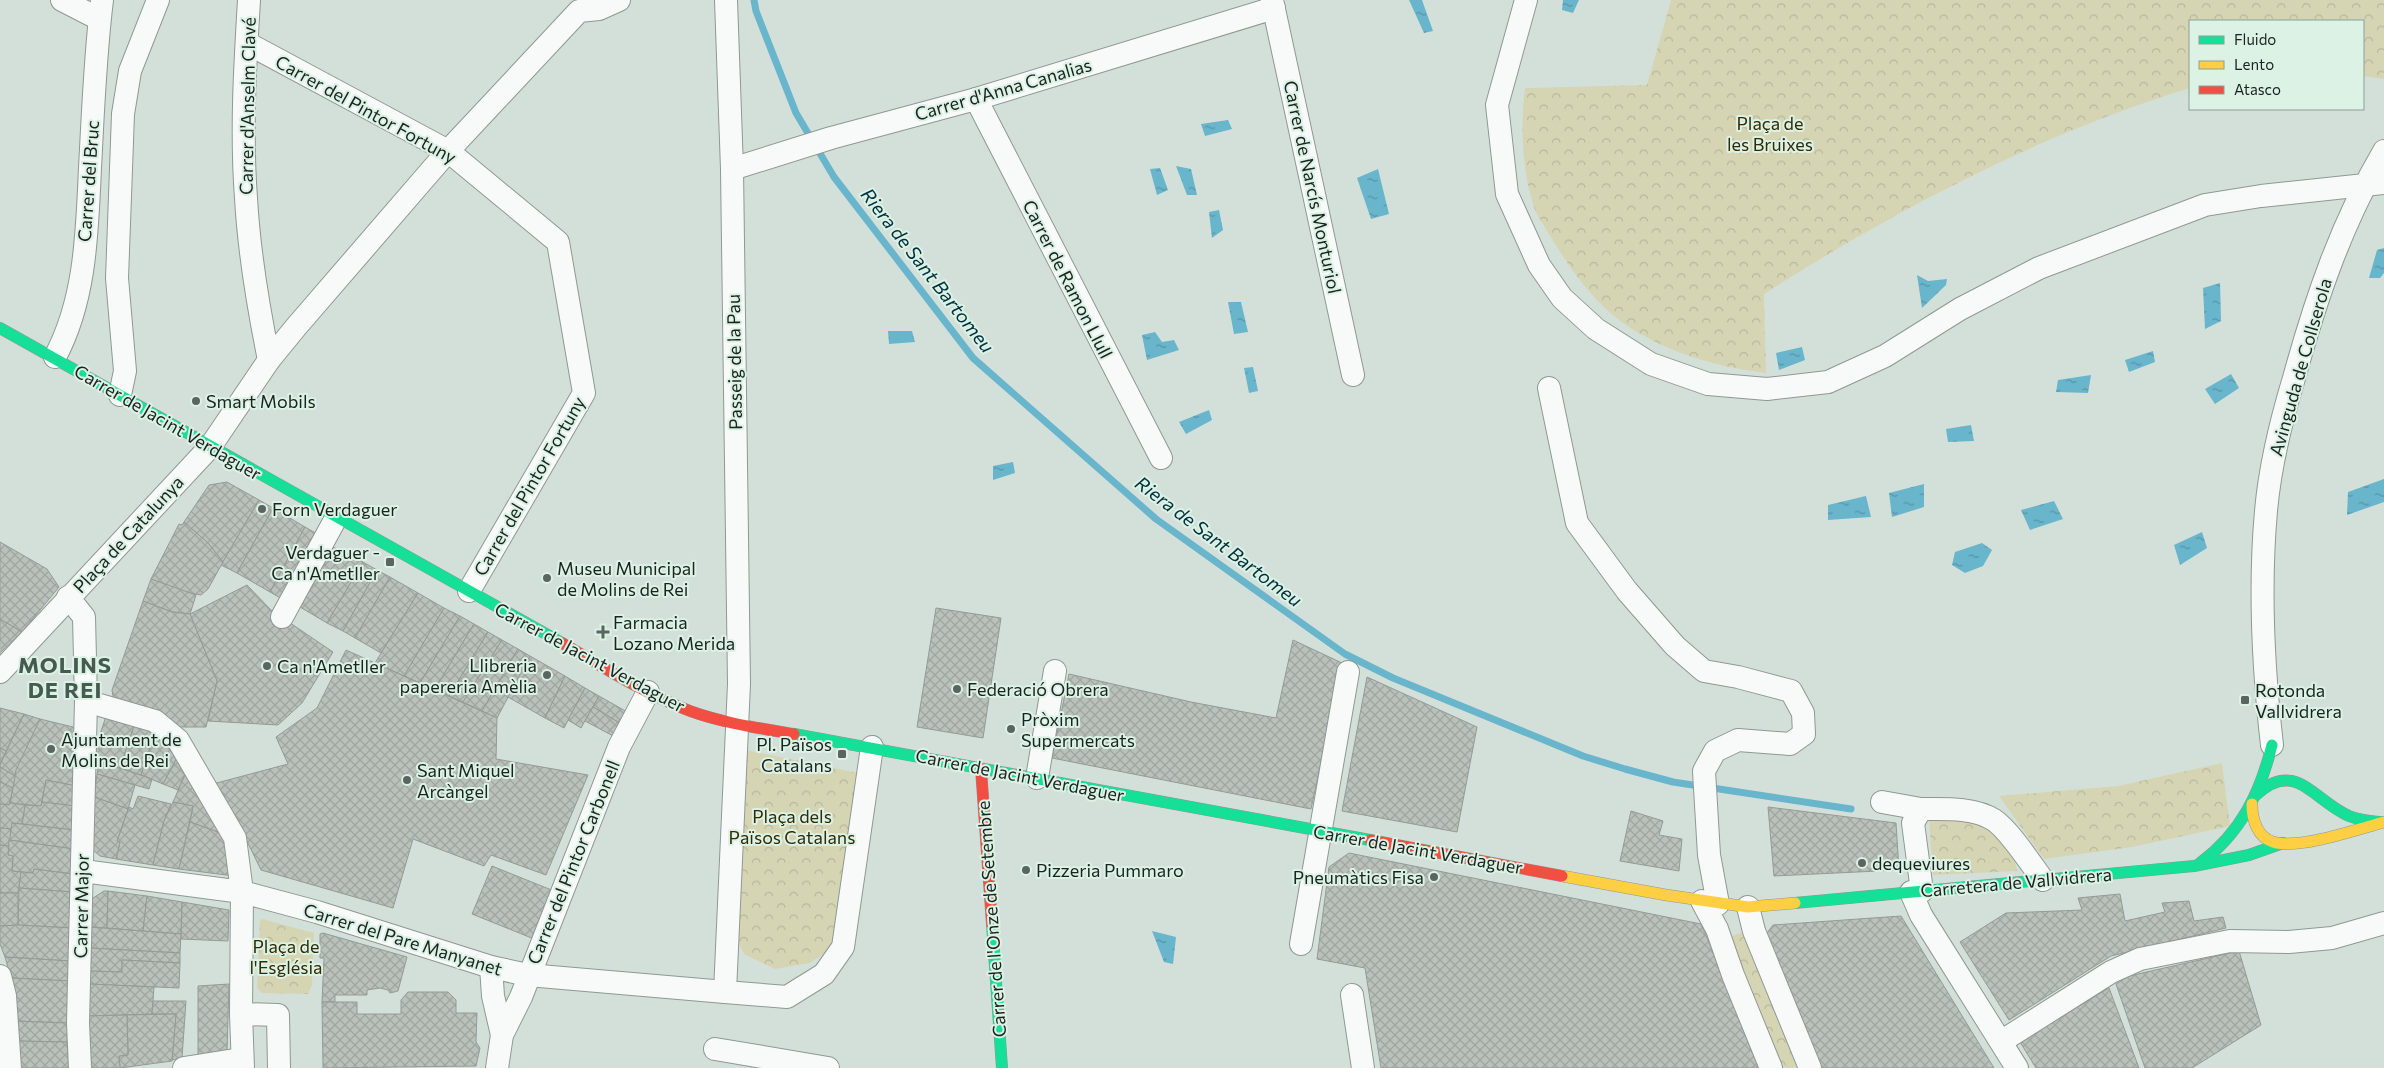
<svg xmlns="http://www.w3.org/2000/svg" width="2384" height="1068" viewBox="0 0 2384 1068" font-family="Commissioner,sans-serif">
<defs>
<pattern id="forest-crowns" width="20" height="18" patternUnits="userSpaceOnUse" patternTransform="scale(1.25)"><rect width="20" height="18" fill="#d6d5b3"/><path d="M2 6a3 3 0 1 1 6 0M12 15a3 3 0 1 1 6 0" fill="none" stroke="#b7b79a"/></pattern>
<pattern id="water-ripples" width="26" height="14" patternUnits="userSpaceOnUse" patternTransform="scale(1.25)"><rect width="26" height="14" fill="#69b5cc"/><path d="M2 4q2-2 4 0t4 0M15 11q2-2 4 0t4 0" fill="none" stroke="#5693a5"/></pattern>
<pattern id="building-cross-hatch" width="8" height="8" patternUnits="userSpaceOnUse" patternTransform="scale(1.25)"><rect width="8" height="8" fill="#b9c1ba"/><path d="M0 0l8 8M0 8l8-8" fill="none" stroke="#9ea69f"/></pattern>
</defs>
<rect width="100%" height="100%" fill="#d3e0d9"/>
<g fill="url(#forest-crowns)">
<path d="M1671,0H2384V79L2363,76V21H2190V88C2040,134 1897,209 1764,294L1766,373C1720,367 1678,356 1637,332C1597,309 1570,269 1547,231C1543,223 1535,213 1533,204C1522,169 1520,123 1525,88L1647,85Z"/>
<polygon points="732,747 863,774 837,945 810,963 775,969 744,954 729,923"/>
<polygon points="2222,763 2230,826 2132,847 2044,859 1999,796 2118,786"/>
<polygon points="1929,819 1991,822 2011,841 2017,871 1933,875"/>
<polygon points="262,919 314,933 312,985 308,994 262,993 257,988 260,921"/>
<polygon points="1745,931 1800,1065 1792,1068 1780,1068 1727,938"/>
</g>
<g fill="url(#water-ripples)">
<polygon points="1409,0 1422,0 1433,31 1424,33"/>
<polygon points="1563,0 1579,0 1573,13 1562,10"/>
<polygon points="1228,120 1232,129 1205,136 1201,124"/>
<polygon points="1176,166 1191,169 1197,195 1187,195"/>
<polygon points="1160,168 1168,190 1157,195 1150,169"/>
<polygon points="1378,169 1389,214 1371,219 1357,178"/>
<polygon points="1219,210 1223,230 1212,238 1209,212"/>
<polygon points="2384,248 2384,273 2380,278 2369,278 2377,250"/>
<polygon points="1917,275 1928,281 1947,279 1946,285 1922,308"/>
<polygon points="2220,283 2221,321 2205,329 2203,288"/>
<polygon points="1228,302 1241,302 1248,332 1234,334"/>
<polygon points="888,331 912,331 915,342 889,344"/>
<polygon points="1155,332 1162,342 1174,340 1179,350 1147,360 1142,335"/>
<polygon points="1802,347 1805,360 1779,370 1776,353"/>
<polygon points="2153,351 2155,362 2129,372 2125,360"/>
<polygon points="1253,367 1258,391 1249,393 1244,368"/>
<polygon points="2231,374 2239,388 2215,404 2205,389"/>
<polygon points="2091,375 2088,393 2056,392 2058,380"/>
<polygon points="1209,410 1212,420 1186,434 1179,422"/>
<polygon points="1971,425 1974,441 1948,442 1946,429"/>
<polygon points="1013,462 1015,473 993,480 993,466"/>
<polygon points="2384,479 2384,502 2347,515 2348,492"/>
<polygon points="1924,484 1924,507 1892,517 1889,493"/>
<polygon points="1866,496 1871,517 1828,520 1828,505"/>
<polygon points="2054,501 2063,519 2030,530 2021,510"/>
<polygon points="2202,532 2207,548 2180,565 2174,545"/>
<polygon points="1982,543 1992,550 1983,566 1965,573 1952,565 1955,552"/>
<polygon points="1152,931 1176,937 1173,964 1164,962"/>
</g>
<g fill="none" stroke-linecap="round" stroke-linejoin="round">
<polyline stroke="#69b5cc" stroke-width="7" points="754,0 756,11 796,113 834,177 973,358 1156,519 1345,654 1393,678 1583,756 1625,769 1673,782 1851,809"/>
</g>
<g fill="url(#building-cross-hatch)" stroke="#949b94">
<polygon points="227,482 259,500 223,562 208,543 184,522 209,485"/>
<polygon points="259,500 273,508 237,573 221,565"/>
<polygon points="273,508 305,527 270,592 237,573"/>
<polygon points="184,522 208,543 223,562 208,589 201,595 180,591 151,579 179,524 182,525"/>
<polygon points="305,527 319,535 284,600 270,592"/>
<polygon points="0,542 47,569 59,587 22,632 0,619"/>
<polygon points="333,547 363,562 327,623 300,607"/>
<polygon points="363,562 377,570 343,631 327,623"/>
<polygon points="377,570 390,577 355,638 343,631"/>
<polygon points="390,577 418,593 381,653 355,638"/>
<polygon points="151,579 196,595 190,614 172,612 143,601"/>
<polygon points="247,585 271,610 333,652 302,703 278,725 208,721 217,681 190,614"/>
<polygon points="418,593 444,608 404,676 375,663"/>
<polygon points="143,601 172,612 190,614 217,681 206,727 179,727 114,703 112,690"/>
<polygon points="444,608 460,616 420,683 404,676"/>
<polygon points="936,608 1001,618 983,738 917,727"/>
<polygon points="460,616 474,624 435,689 420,683"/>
<polygon points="0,619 22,632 0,653"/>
<polygon points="474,624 488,632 449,696 435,689"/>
<polygon points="488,632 502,640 463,702 449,696"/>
<polygon points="502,640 518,649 482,711 463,702"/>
<polygon points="1293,640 1342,663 1311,809 1052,758 1069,674 1191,702 1276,718"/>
<polygon points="518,649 530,656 497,718 482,711"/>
<polygon points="346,650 497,718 496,759 588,775 546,875 491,855 484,866 413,839 393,908 261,870 242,831 209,785 288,764 276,737 317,708"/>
<polygon points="530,656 565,676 545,718 508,697"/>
<polygon points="565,676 585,688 564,728 545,718"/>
<polygon points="1367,677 1477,727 1457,832 1342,811"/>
<polygon points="585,688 599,696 581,728 568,720"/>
<polygon points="599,696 629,713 623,725 593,707"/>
<polygon points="593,707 623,725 617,738 585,721"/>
<polygon points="0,708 24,714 6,751 0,748"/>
<polygon points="107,713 135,723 120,768 92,759"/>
<polygon points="24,714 40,719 15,776 0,767 0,765"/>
<polygon points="40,719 77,728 76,786 46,780 41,806 10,803 16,770"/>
<polygon points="135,723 156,731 141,775 120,768"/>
<polygon points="156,731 178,756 163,784 141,775"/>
<polygon points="0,748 6,751 0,765"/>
<polygon points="178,756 188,767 178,790 163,784"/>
<polygon points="99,761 152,779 149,789 97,774"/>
<polygon points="0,767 15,776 13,788 0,782"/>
<polygon points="188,768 229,836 190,822 193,806 173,802"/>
<polygon points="97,774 135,785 128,809 94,797"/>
<polygon points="46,780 76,786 75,806 42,802"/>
<polygon points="0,782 13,788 9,805 0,804"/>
<polygon points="138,796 171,804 164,821 153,865 116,859 120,842 117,841 129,807 133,809"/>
<polygon points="94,797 128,809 117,841 120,842 116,859 100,856 93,850"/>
<polygon points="42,802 75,806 74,830 22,824 25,805 41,806"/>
<polygon points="173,802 193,806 179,869 153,865 164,821"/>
<polygon points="10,803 25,805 22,824 12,823 11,829 0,828 0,804 9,805"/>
<polygon points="1768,807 1896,823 1899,870 1774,876"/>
<polygon points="1631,811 1663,821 1659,835 1682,839 1679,871 1620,861"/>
<polygon points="190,822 229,836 234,876 179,869"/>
<polygon points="12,823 74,830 74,849 9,840"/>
<polygon points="0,828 11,829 9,846 0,845"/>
<polygon points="9,840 74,849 73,874 34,869 33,873 12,871 13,856 8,855"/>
<polygon points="0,845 9,846 8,855 13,856 12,871 21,872 18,893 0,893"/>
<polygon points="1349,853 1701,924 1763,1068 1381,1068 1365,968 1317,959 1329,867"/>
<polygon points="492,866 554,891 534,939 472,914"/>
<polygon points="34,869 73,874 73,892 19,888 21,872 33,873"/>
<polygon points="19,888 73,892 72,928 18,925"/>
<polygon points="104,891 108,891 107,928 90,927 90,900"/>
<polygon points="108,891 147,896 143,931 107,928"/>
<polygon points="0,893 18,893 18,925 0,926"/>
<polygon points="2120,894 2125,921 2165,912 2162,903 2189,901 2194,921 2223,917 2226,928 2111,956 2009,1020 1960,942 2006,913 2082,910 2078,898"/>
<polygon points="147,896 182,902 181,934 143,931"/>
<polygon points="182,902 229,910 228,941 181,939"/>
<polygon points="1901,916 1994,1068 1819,1068 1764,937 1773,925"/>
<polygon points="18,925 72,928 70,961 5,957 0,944 0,926"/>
<polygon points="90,927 181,934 180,953 89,948"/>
<polygon points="323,933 407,957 398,991 390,993 388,990 380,988 367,990 367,995 335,995 335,1002 322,1002 324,958 320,958 320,934"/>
<polygon points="89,948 180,953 180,963 122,960 122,972 89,971"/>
<polygon points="2239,951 2261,1025 2192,1068 2145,1068 2116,984 2129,976"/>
<polygon points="5,957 70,961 70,981 11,978"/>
<polygon points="122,960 180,963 179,988 89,984 89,971 122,972"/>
<polygon points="11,978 70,981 68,1023 14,1021"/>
<polygon points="89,984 154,987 152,1014 87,1016"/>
<polygon points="229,984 227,1052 198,1055 198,986"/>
<polygon points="2109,988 2139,1068 2036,1068 2020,1042"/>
<polygon points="408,992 448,992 456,1000 456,1013 477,1013 476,1042 480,1048 476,1066 323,1068 322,1002 357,1002 357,1014 401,1014 401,1000"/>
<polygon points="153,1001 186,1001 182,1058 172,1060 176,1014 152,1014"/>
<polygon points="176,1014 172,1061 120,1068 119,1056 128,1055 127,1015"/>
<polygon points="127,1015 128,1055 119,1056 120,1068 90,1068 87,1016"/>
<polygon points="14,1021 68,1023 67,1042 15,1041"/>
<polygon points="15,1041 67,1042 69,1068 16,1068"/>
</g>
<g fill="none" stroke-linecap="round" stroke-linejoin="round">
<polyline stroke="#aebab4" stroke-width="22" stroke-dasharray="22 11" stroke-linecap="butt" points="0,652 1,652"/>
<defs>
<g id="street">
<polyline points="62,0 99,19"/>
<path d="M249,0C245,66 241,132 246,198C249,252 258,306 269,360"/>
<polyline points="726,0 732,169 739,684 725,992 787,997 824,974 843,947 872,747"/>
<polyline points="1272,0 1353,375"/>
<polyline points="1526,0 1497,105 1507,194 1539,265 1562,298 1596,329 1651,364 1708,384 1767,389 1828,382 1885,356 1960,309 2039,268 2205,205 2261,196 2384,183"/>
<polyline points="247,43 448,151 558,242 584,393 469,591"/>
<polyline points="976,99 1161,458"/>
<polyline points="732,169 831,138 976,99 1274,8"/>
<path d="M55,357C86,299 87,232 90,168C93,112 95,56 102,0"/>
<polyline points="1549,388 1577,523 1627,591 1675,646 1704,671 1738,677 1791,691 1803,713 1804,734 1790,744 1738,740 1715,751 1704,771 1709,855 1718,904"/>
<polyline points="120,395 125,371 117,278 123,114 130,71 158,0"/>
<polyline points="68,597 84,617 86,701 78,1023 80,1068"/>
<polyline points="282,617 336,518"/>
<polyline points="0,672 210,447 269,360 296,327 448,151 579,11 599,9 619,0"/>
<polyline points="86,701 155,721 178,740 235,838 242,892 241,1014 278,1015 279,1068"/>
<path d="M2272,745C2263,667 2259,589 2266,511C2270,466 2281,421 2294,378C2316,298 2342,222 2384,151"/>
<polyline points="1037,778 1055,671"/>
<polyline points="1882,802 1921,809"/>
<polyline points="83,871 242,892 317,912 491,967 528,975 725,992"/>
<path d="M1922,891L1913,823L1921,809C1943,809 1974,807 1994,820C2009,830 2031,864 2043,880"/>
<polyline points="1911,892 1921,915 2017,1068"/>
<polyline points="1702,901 1717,929 1733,975 1771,1068"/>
<polyline points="1748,907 1754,931 1810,1068"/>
<polyline points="1301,944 1348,672"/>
<polyline points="491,967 493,996 502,1035"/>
<polyline points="0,976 5,996 10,1068"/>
<polyline points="1352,995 1363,1068"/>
<polyline points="241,1014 243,1068"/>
<polyline points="2002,1041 2111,972 2140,959 2230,941 2289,942 2332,938 2384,923"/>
<polyline points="715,1049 828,1068"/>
<polyline points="184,1068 241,1059"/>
<polyline points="497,1068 502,1035 521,997 619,747 648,692"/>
</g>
<g id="fast">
<polyline points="0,328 562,643"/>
<polyline points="794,734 1370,840"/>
<path d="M2256,795C2295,758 2314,801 2349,816C2359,820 2370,821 2380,822"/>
<path d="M2200,863C2241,833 2260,793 2272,745"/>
<polyline points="1795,903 2194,866 2249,855 2283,843"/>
<polyline points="992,924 1002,1068"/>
</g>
<g id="slow">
<path d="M2252,804C2252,819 2257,837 2273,842C2298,850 2358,829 2384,822"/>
<polyline points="1562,876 1666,895 1748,907 1795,903"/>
</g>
<g id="jam">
<path d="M562,643C603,667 645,694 690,711C723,723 759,728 794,734"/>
<polyline points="981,769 992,924"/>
<polyline points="1370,840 1562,876"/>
</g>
</defs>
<use href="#street" stroke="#8f9894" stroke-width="24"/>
<use href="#fast" stroke="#8f9894" stroke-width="12"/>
<use href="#slow" stroke="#8f9894" stroke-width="12"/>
<use href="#jam" stroke="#8f9894" stroke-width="12"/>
<use href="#street" stroke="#f8faf9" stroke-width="22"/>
<use href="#fast" stroke="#16e098" stroke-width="11"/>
<use href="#slow" stroke="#ffcf43" stroke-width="11"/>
<use href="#jam" stroke="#f24e42" stroke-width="11"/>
</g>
<g fill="#5b655f" stroke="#dbf2e5" stroke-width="2">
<circle cx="196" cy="401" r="5"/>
<circle cx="262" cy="509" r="5"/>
<rect x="385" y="557" width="10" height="10" rx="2.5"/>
<circle cx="547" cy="578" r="5"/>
<path d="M600.5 624.5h5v5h5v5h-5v5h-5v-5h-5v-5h5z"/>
<circle cx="267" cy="666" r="5"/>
<circle cx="547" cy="675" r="5"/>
<circle cx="957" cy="689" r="5"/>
<rect x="2240" y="695" width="10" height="10" rx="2.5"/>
<circle cx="1011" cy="729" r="5"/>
<circle cx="51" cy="749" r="5"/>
<rect x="837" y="749" width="10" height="10" rx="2.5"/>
<circle cx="407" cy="780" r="5"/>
<circle cx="1862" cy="863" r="5"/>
<circle cx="1026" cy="870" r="5"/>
<circle cx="1434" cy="877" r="5"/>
</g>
<g text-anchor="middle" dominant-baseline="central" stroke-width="4" stroke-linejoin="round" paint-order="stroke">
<g font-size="18" fill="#1a231e" stroke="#dbf2e5">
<text transform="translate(1003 89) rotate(-16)">Carrer d'Anna Canalias</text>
<text transform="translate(247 106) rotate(-89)">Carrer d'Anselm Clavé</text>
<text transform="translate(366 109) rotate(29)">Carrer del Pintor Fortuny</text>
<text transform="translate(88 181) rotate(-86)">Carrer del Bruc</text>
<text transform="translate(1313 187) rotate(78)">Carrer de Narcís Monturiol</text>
<text transform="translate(1068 279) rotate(63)">Carrer de Ramon Llull</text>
<text transform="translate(734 362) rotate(-91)">Passeig de la Pau</text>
<text transform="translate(2300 367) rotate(-74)">Avinguda de Collserola</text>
<text transform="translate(168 422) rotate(30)">Carrer de Jacint Verdaguer</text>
<text transform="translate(529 486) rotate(-60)">Carrer del Pintor Fortuny</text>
<text transform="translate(128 534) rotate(-47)">Plaça de Catalunya</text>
<text transform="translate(590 657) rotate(28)">Carrer de Jacint Verdaguer</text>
<text transform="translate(1020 775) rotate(11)">Carrer de Jacint Verdaguer</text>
<text transform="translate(1418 849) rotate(10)">Carrer de Jacint Verdaguer</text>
<text transform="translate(573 862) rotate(-68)">Carrer del Pintor Carbonell</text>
<text transform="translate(2016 882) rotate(-5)">Carretera de Vallvidrera</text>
<text transform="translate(81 906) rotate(-89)">Carrer Major</text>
<text transform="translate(991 919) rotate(-94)">Carrer de l'Onze de Setembre</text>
<text transform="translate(403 939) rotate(17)">Carrer del Pare Manyanet</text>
</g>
<g font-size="18" fill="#332a04" stroke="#dbf2e5">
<text x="1770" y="123">Plaça de<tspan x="1770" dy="21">les Bruixes</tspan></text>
<text x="792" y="816">Plaça dels<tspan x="792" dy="21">Països Catalans</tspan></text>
<text x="286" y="946">Plaça de<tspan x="286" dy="21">l'Església</tspan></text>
</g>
<g font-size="18" fill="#1a231e" stroke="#dbf2e5" text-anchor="start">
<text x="206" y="401">Smart Mobils</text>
<text x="272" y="509">Forn Verdaguer</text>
<text x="380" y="552" text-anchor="end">Verdaguer -<tspan x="380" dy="21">Ca n'Ametller</tspan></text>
<text x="557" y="568">Museu Municipal<tspan x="557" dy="21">de Molins de Rei</tspan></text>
<text x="613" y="622">Farmacia<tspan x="613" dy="21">Lozano Merida</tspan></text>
<text x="537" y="665" text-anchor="end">Llibreria<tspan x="537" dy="21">papereria Amèlia</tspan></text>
<text x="277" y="666">Ca n'Ametller</text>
<text x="967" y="689">Federació Obrera</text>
<text x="2255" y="690">Rotonda<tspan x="2255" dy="21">Vallvidrera</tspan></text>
<text x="1021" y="719">Pròxim<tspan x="1021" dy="21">Supermercats</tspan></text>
<text x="61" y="739">Ajuntament de<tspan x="61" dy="21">Molins de Rei</tspan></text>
<text x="832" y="744" text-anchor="end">Pl. Països<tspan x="832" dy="21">Catalans</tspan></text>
<text x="417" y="770">Sant Miquel<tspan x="417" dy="21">Arcàngel</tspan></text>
<text x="1872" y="863">dequeviures</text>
<text x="1036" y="870">Pizzeria Pummaro</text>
<text x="1424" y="877" text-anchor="end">Pneumàtics Fisa</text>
</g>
<g font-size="19" font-style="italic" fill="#00303f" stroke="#dbf2e5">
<text transform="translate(928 270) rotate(52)">Riera de Sant Bartomeu</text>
<text transform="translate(1219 541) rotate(37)">Riera de Sant Bartomeu</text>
</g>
<g font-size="22" font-weight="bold" letter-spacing="1" fill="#465a4f" stroke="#dbf2e5">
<text x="65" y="664">MOLINS<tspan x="65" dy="25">DE REI</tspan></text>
</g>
</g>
<rect x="2189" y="20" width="175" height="90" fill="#dbf2e5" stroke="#8e9f95"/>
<rect x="2199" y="36" width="25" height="8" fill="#16e098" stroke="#8e9f95"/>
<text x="2234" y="45" font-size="15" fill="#1a231e">Fluido</text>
<rect x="2199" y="61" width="25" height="8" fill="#ffcf43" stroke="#8e9f95"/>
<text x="2234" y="70" font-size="15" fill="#1a231e">Lento</text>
<rect x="2199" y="86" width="25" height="8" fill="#f24e42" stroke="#8e9f95"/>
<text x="2234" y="95" font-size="15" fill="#1a231e">Atasco</text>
</svg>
